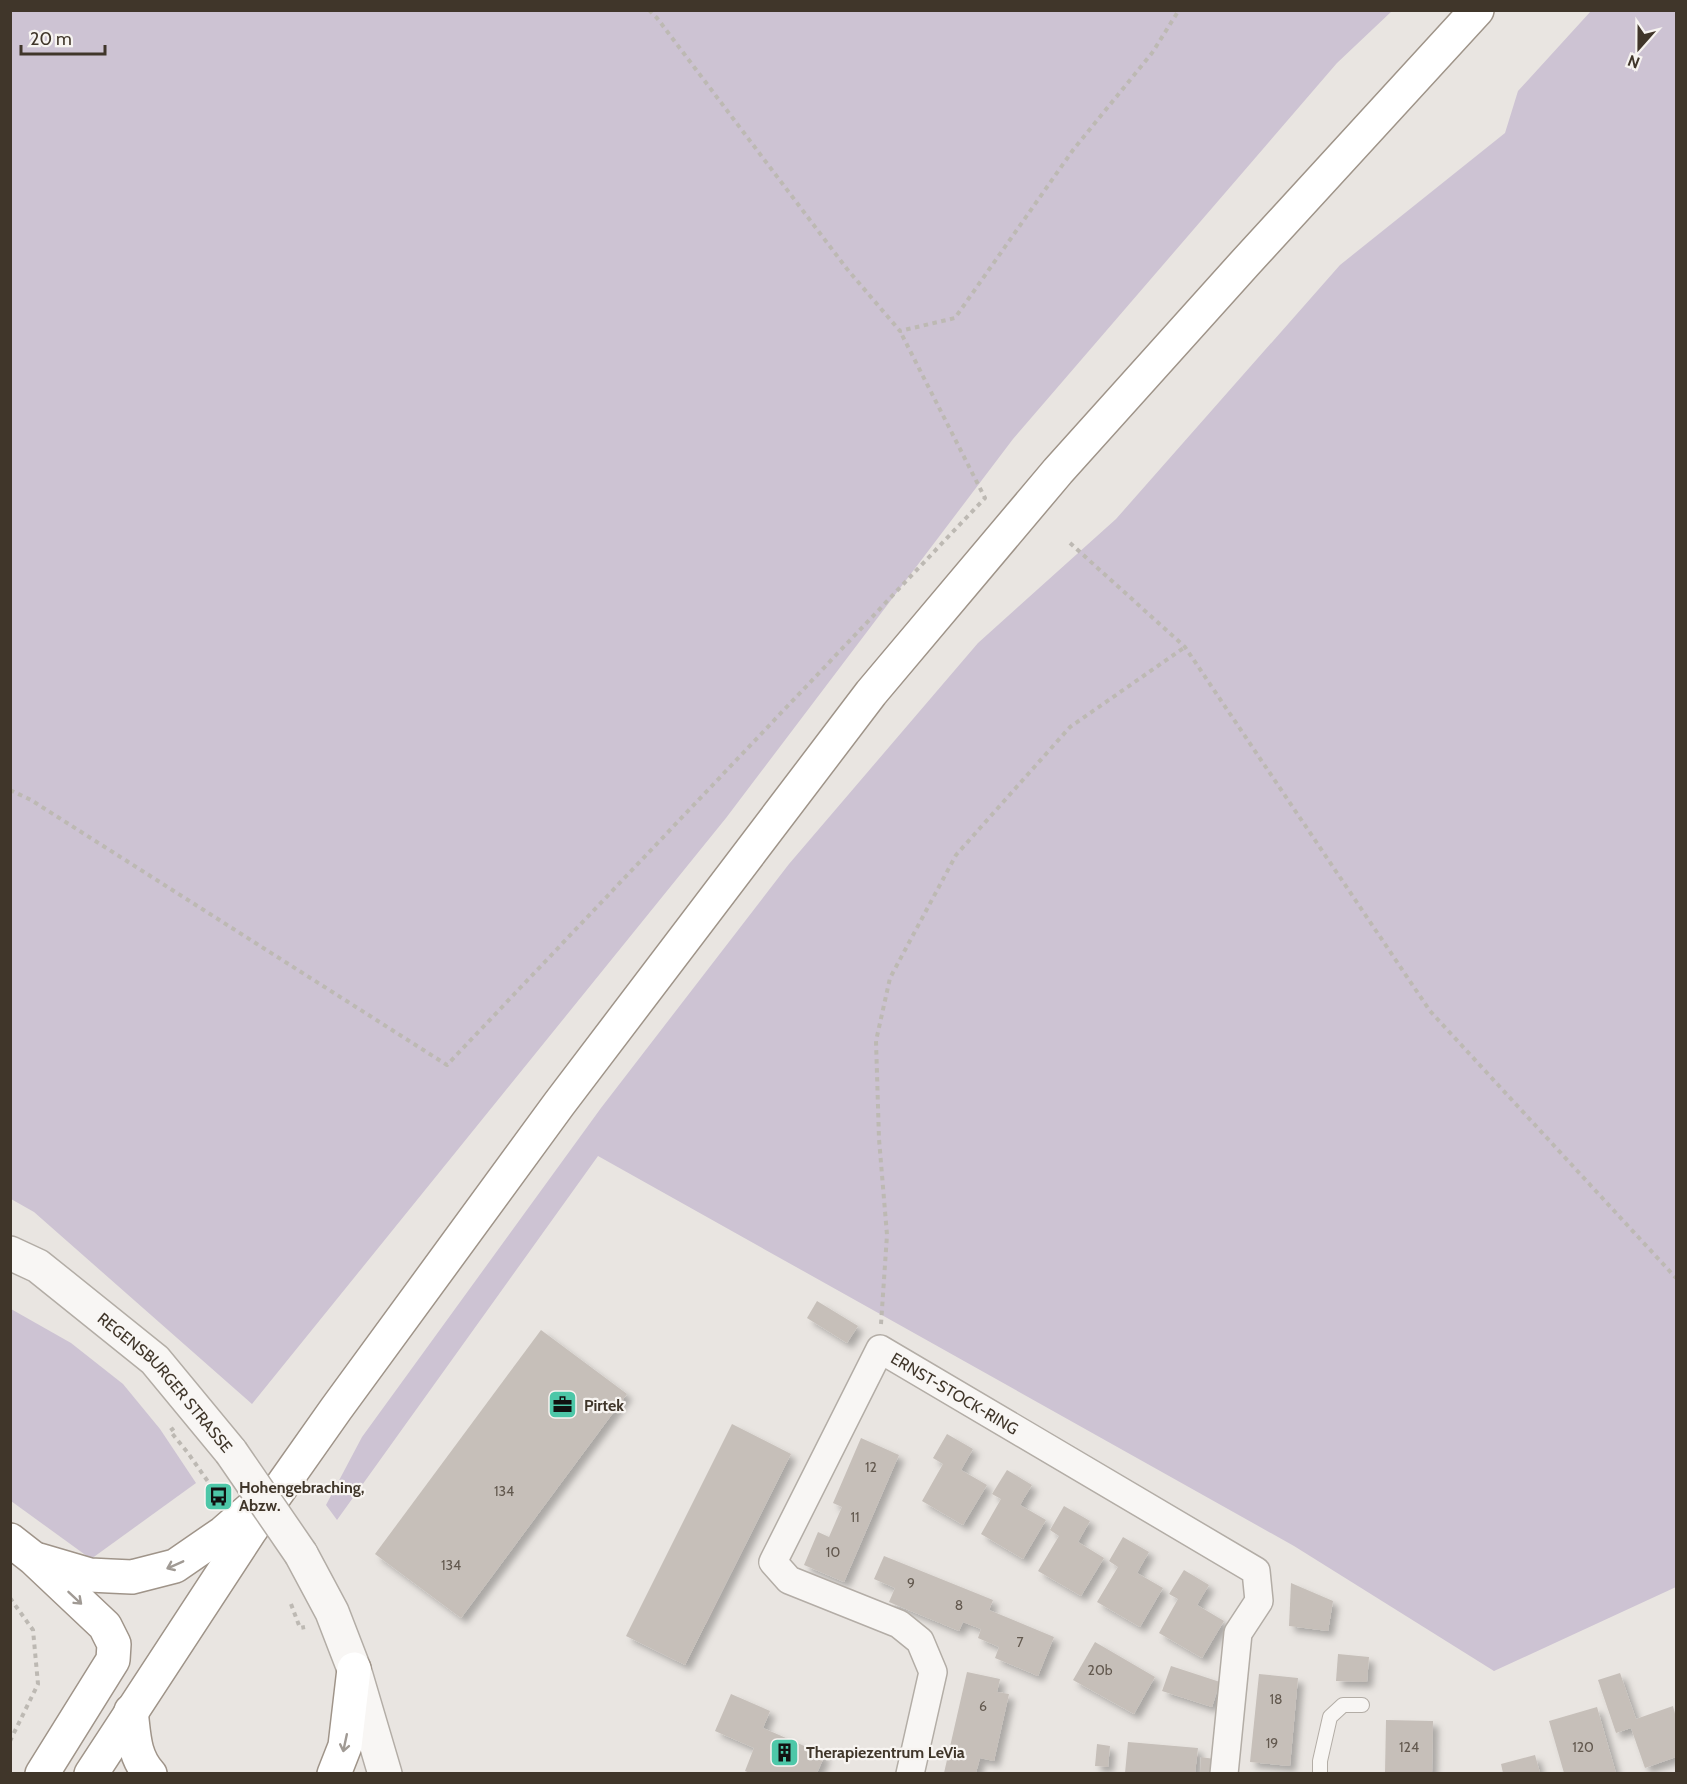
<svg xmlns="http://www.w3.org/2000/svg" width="1687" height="1784" viewBox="0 0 1687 1784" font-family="Cabin,sans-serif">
<defs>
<filter id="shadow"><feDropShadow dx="5.5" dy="5.5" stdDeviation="3" flood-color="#0004"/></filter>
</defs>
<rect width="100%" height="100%" fill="#e9e5e1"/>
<g fill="#cdc3d3">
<polygon points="11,10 1392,11 1337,63 1013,439 726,818 252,1404 34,1212 11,1199"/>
<polygon points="1591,11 1676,11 1676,1587 1494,1671 1294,1546 598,1156 337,1520 326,1505 362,1437 601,1108 789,864 978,643 1116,519 1340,265 1505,133 1518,91"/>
<polygon points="11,1309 71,1343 123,1384 160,1429 196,1483 91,1559 11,1501"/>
</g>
<g fill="#c6bfb9" filter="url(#shadow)">
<polygon points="817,1301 858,1326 847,1343 807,1318"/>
<polygon points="541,1330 627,1394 461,1618 375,1554"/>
<polygon points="732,1424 791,1454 685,1665 626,1636"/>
<polygon points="947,1434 973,1449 961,1470 987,1485 963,1525 922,1501 943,1464 933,1458"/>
<polygon points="861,1438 899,1455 844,1582 804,1565 818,1532 829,1537 842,1507 833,1503"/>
<polygon points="1007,1470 1032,1485 1020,1505 1046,1520 1023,1559 981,1534 1001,1499 992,1494"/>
<polygon points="1064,1506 1090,1521 1078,1542 1104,1558 1081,1596 1038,1571 1059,1536 1050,1530"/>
<polygon points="1123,1537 1149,1552 1137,1573 1163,1588 1140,1627 1097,1602 1118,1567 1109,1561"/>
<polygon points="884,1556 993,1600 989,1610 1054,1637 1038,1676 995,1658 999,1647 978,1638 981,1629 963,1622 959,1631 889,1602 895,1588 874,1579"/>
<polygon points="1184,1570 1209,1585 1197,1605 1224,1621 1202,1658 1159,1633 1178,1599 1169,1594"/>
<polygon points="1291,1583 1333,1601 1328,1631 1289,1626"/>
<polygon points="1095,1642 1155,1677 1134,1714 1073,1680"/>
<polygon points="1338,1654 1369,1657 1367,1682 1336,1681"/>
<polygon points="1171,1666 1220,1682 1212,1707 1162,1691"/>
<polygon points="967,1672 1000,1679 997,1692 1009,1694 994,1761 980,1758 976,1773 944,1773"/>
<polygon points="1620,1673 1636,1719 1673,1706 1676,1718 1676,1757 1645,1768 1631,1728 1616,1733 1598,1680"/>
<polygon points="1259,1674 1298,1678 1290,1766 1250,1762"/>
<polygon points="731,1694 770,1711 763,1728 825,1755 817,1773 750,1773 745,1771 754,1748 715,1731"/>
<polygon points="1597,1707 1616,1773 1564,1773 1549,1721"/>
<polygon points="1386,1720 1433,1721 1432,1773 1385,1773"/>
<polygon points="1128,1742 1198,1748 1195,1773 1125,1773"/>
<polygon points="1097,1744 1110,1746 1108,1767 1095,1766"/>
<polygon points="1535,1755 1540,1773 1503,1773 1501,1764"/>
<polygon points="1201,1757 1214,1759 1213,1773 1200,1773"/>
</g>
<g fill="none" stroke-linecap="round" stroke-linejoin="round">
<defs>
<polyline id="service" points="1320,1774 1320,1761 1330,1717 1343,1705 1362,1705"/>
<g id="minor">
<path id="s1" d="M910,1774L933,1672L920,1641L899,1624L789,1580L773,1562L880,1349L1256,1571L1259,1601L1238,1633L1224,1774"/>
</g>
<g id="tertiary">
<path id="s2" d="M10,1253L38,1266L155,1360L231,1452"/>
<polyline points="301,1554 332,1612 354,1669 385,1774"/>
</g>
<g id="trunk">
<polyline points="10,1540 33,1558 105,1626 114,1644 113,1660 42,1774"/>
<polyline points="39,1560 90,1575 110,1576 132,1577 175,1566 223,1533 254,1506"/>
<path d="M131,1711C134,1733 133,1756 150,1774"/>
<polyline points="91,1774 250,1531 336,1409 559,1104 871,693 1058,471 1246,262 1477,10"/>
<polyline points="334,1774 345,1746 354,1669"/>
</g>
</defs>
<use href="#service" stroke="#b3ada6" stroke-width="16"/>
<use href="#minor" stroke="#b3ada6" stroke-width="30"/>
<use href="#tertiary" stroke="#b3ada6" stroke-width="36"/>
<use href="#trunk" stroke="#9f9489" stroke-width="36"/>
<g stroke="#bdb9b3" stroke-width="4" stroke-dasharray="4.5 4.5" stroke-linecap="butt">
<polyline points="649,10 657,18 847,269 900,331 955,318 1073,150 1152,53 1179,10"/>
<polyline points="1070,543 1185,647 1430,1011 1676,1278"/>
<polyline points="10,790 31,800 447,1065 985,498 900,331"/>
<polyline points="881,1324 887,1235 879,1139 876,1041 890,978 956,855 1070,727 1185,647"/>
<polyline points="174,1428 170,1431 188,1453 218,1496"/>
<polyline points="10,1598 33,1630 38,1684 10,1741"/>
<polyline points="291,1604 300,1628 305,1627"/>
</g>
<use href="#service" stroke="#f8f6f4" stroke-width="14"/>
<use href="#minor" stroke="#f8f6f4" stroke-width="27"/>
<use href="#tertiary" stroke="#f8f6f4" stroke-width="33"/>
<use href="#trunk" stroke="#fff" stroke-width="33"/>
<defs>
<polyline id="tertiary-bridge" points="231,1452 301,1554"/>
</defs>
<use href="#tertiary-bridge" stroke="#b3ada6" stroke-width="36" stroke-linecap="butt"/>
<use href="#tertiary-bridge" stroke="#f8f6f4" stroke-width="33"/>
</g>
<defs><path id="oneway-shaft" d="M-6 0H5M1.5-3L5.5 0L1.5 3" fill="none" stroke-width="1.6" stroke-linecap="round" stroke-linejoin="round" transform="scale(1.5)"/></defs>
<g stroke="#a09a94">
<use href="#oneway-shaft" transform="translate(175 1565) rotate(156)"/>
<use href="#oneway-shaft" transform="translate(75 1598) rotate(43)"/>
<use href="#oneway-shaft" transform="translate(345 1743) rotate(102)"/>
</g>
<defs>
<symbol id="office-square" viewBox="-11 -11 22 22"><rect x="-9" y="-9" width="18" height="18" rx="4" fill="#4dc7a8" stroke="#f7f4f1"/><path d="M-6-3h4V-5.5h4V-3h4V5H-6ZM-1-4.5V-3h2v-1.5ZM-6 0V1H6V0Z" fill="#111"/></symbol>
<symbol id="bus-square" viewBox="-11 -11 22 22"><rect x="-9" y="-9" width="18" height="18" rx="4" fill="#4dc7a8" stroke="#f7f4f1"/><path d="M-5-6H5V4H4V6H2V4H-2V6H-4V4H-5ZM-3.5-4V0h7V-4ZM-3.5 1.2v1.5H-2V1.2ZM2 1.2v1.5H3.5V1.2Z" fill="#111"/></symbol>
<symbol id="building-square" viewBox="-11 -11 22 22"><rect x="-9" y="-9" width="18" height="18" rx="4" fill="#4dc7a8" stroke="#f7f4f1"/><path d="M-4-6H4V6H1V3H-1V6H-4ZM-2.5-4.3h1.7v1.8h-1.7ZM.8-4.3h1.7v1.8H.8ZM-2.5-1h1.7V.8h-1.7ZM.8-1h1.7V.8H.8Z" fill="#111"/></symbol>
</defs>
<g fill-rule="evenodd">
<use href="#office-square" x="546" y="1388" width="33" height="33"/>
<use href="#bus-square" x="202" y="1480" width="33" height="33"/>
<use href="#building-square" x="768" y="1736" width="33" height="33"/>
</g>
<g text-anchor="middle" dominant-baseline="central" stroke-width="4.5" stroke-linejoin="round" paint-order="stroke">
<g font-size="14" fill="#62584e">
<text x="871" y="1467">12</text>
<text x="504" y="1491">134</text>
<text x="855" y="1517">11</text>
<text x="833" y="1552">10</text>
<text x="451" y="1565">134</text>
<text x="911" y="1583">9</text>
<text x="959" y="1605">8</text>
<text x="1020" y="1642">7</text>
<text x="1100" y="1670">20b</text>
<text x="1276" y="1699">18</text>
<text x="983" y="1706">6</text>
<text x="1272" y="1743">19</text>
<text x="1409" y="1747">124</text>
<text x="1583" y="1747">120</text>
</g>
<g font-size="16" fill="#40362a" stroke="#f7f4f1">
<text stroke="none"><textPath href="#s2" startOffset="204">REGENSBURGER STRASSE</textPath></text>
<text stroke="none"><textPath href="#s1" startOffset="633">ERNST-STOCK-RING</textPath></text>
</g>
<g font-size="16" font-weight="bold" fill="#40362a" stroke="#f7f4f1" text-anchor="start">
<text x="584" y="1405">Pirtek</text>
<text x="239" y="1487">Hohengebraching,<tspan x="239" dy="18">Abzw.</tspan></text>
<text x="806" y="1752">Therapiezentrum LeVia</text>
</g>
</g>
<rect width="1687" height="1784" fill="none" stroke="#40362a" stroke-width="24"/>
<g transform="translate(1639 48) rotate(201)" stroke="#f7f4f1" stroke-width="4.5" paint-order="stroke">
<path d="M0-4.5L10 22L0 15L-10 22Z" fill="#40362a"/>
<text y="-9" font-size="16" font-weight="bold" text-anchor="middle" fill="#40362a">N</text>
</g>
<path d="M21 45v9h84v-9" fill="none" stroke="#40362a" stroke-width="3"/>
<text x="30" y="45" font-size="18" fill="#40362a" stroke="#f7f4f1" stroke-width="4.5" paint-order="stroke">20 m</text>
</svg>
